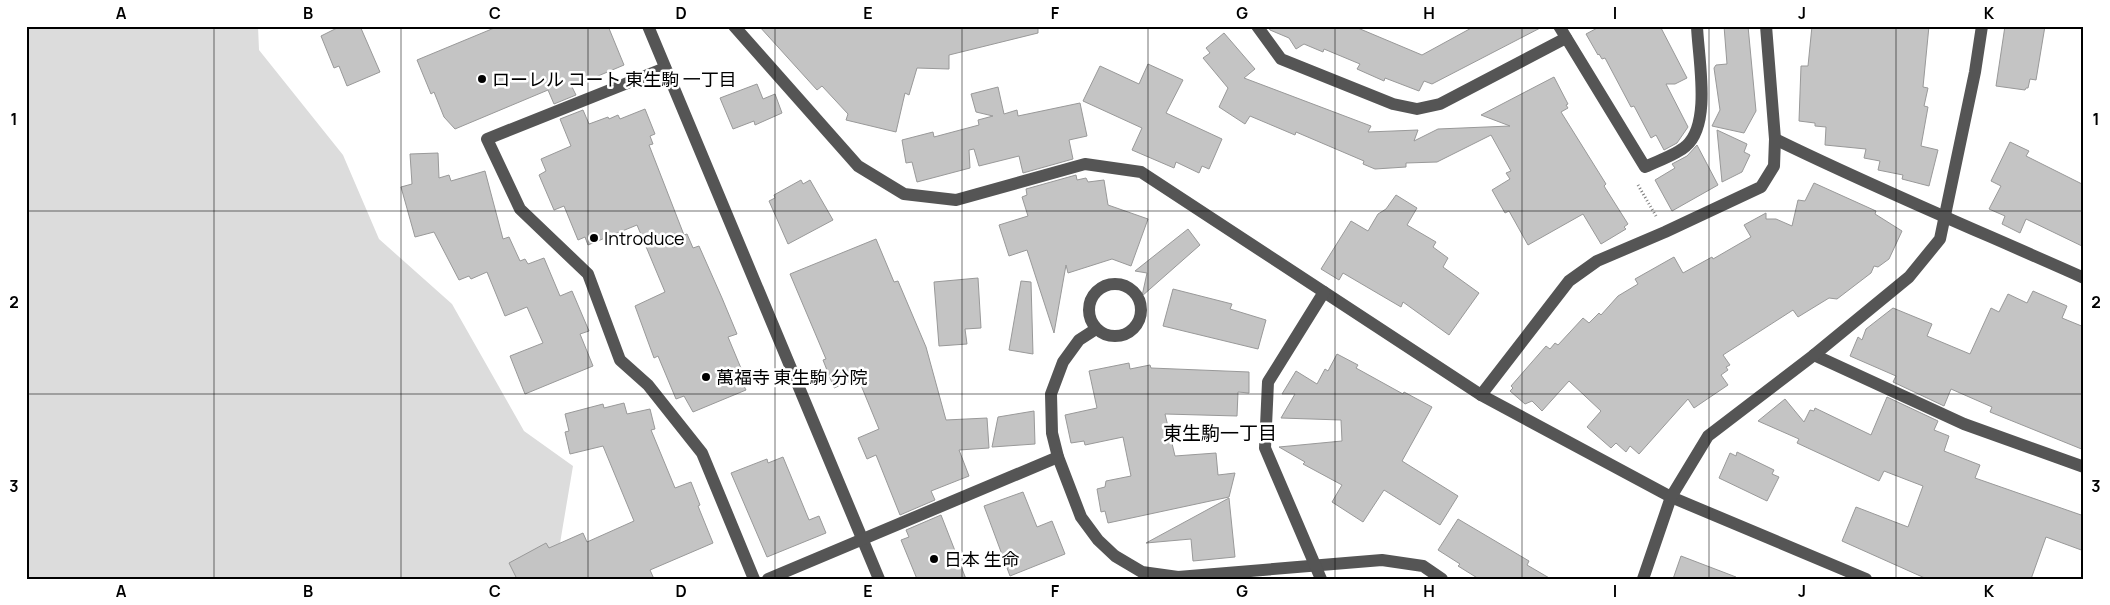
<svg xmlns="http://www.w3.org/2000/svg" width="2110" height="605" viewBox="0 0 2110 605" font-family="Manrope,'Noto Sans JP',sans-serif">
<rect width="100%" height="100%" fill="#fff"/>
<polygon fill="#dcdcdc" points="26,26 258,26 259,50 343,155 379,239 452,304 524,431 573,466 554,579 26,579"/>
<g fill="#c4c4c4" stroke="#999">
<polygon points="341,26 360,26 380,72 347,86 339,66 334,68 321,36"/>
<polygon points="499,26 608,26 624,65 572,87 576,95 554,104 548,90 455,129 444,117 434,92 431,94 417,60"/>
<polygon points="759,26 1038,26 1038,33 949,55 949,69 917,68 909,95 905,93 896,132 846,120 848,114 822,86 817,90"/>
<polygon points="1267,26 1353,26 1422,55 1475,26 1544,26 1432,84 1424,81 1419,91 1385,78 1384,81 1357,69 1360,64 1324,49 1323,52 1304,44 1296,49 1289,38 1270,30"/>
<polygon points="1601,26 1660,26 1687,78 1675,84 1666,84 1688,127 1677,143 1664,150 1656,135 1651,138 1634,106 1631,107 1605,58 1602,59 1599,54 1598,55 1586,34"/>
<polygon points="1724,26 1748,26 1756,111 1744,133 1712,126 1720,110 1714,68 1716,65 1727,64"/>
<polygon points="1812,26 1929,26 1923,87 1928,88 1924,106 1928,107 1921,146 1938,150 1929,186 1902,179 1903,175 1878,170 1880,161 1864,158 1866,149 1825,145 1826,127 1815,126 1815,123 1799,121 1801,66 1808,66"/>
<polygon points="2005,26 2045,26 2036,80 2030,79 2028,88 2026,88 2025,90 1996,86"/>
<polygon points="1224,33 1255,69 1244,78 1371,126 1368,132 1418,130 1414,141 1438,129 1510,126 1481,115 1554,77 1568,104 1566,105 1568,108 1561,112 1606,184 1604,186 1628,224 1624,227 1626,229 1601,244 1583,214 1528,245 1509,211 1505,213 1492,190 1510,179 1506,173 1511,171 1491,135 1437,162 1406,163 1406,167 1375,169 1363,164 1364,161 1296,132 1295,135 1250,116 1245,124 1219,107 1228,88 1203,58 1210,53 1206,48"/>
<polygon points="1148,64 1183,80 1166,113 1222,139 1209,169 1202,166 1199,173 1176,162 1174,168 1132,150 1142,128 1083,101 1100,66 1139,84"/>
<polygon points="757,84 763,99 775,94 782,113 755,125 754,121 733,129 720,98"/>
<polygon points="998,87 1004,114 1017,110 1018,116 1080,103 1087,136 1069,140 1073,159 1023,173 1019,156 979,166 974,149 969,150 970,168 917,182 912,162 906,163 902,140 933,132 934,137 979,125 978,120 993,116 976,112 971,94"/>
<polygon points="645,109 655,134 650,136 653,144 649,145 684,235 687,234 693,248 699,246 722,298 737,334 728,337 748,385 744,386 746,390 693,412 684,396 676,399 658,356 654,358 635,306 665,292 637,225 588,245 585,237 578,240 564,206 554,210 539,175 546,171 541,159 571,146 560,119 583,110 589,124 608,117 609,119 618,115 620,119"/>
<polygon points="1717,130 1747,144 1744,152 1750,155 1742,172 1722,182"/>
<polygon points="2010,142 2029,151 2026,156 2084,185 2084,247 2026,219 2020,233 2002,224 2005,216 1989,209 2001,186 1991,181"/>
<polygon points="1697,145 1718,185 1672,211 1655,180 1675,168 1672,164 1687,156"/>
<polygon points="438,153 439,178 449,175 451,181 485,171 503,239 509,237 520,261 525,259 528,264 544,258 560,296 572,291 589,331 580,334 593,366 525,394 510,356 543,343 527,307 505,316 487,272 471,279 469,276 459,280 434,232 415,237 401,187 412,184 410,154"/>
<polygon points="1076,175 1077,180 1086,178 1088,182 1104,180 1108,205 1148,219 1131,266 1112,259 1068,273 1066,265 1054,333 1027,250 1009,256 999,225 1028,216 1022,197 1027,195 1026,189"/>
<polygon points="801,180 803,184 810,180 833,220 788,244 769,201 775,198 774,195"/>
<polygon points="1814,183 1876,211 1875,214 1902,231 1889,259 1878,267 1874,266 1871,273 1837,299 1829,298 1798,317 1793,310 1723,355 1730,365 1726,367 1728,370 1721,375 1728,385 1694,408 1688,399 1639,454 1630,446 1626,452 1616,443 1611,448 1587,427 1601,411 1569,381 1542,411 1532,401 1525,404 1510,391 1513,388 1511,386 1546,346 1550,349 1555,343 1558,345 1583,318 1589,323 1599,313 1601,315 1618,296 1638,284 1635,279 1674,257 1683,273 1712,257 1713,259 1751,237 1744,225 1766,213 1766,219 1776,219 1792,226 1798,200 1805,201"/>
<polygon points="1396,195 1417,208 1407,225 1436,242 1433,247 1448,258 1443,267 1479,293 1449,335 1403,302 1401,307 1343,273 1339,280 1321,269 1351,221 1368,231 1378,214 1386,209"/>
<polygon points="1188,229 1200,245 1142,296 1147,273 1135,271"/>
<polygon points="876,239 894,282 898,281 926,347 946,420 987,418 989,448 959,450 969,476 931,491 935,500 900,515 876,455 867,459 858,438 879,429 858,378 834,388 823,360 826,359 790,274"/>
<polygon points="978,278 981,328 965,329 967,344 939,346 934,282"/>
<polygon points="1021,281 1031,282 1033,354 1009,350"/>
<polygon points="1173,289 1232,304 1230,309 1266,320 1258,349 1163,326"/>
<polygon points="2033,291 2067,306 2062,318 2084,327 2084,450 1990,412 1992,407 1951,389 1944,406 1893,382 1896,376 1850,356 1858,337 1862,340 1866,329 1893,308 1932,324 1927,336 1970,354 1991,308 1999,312 2008,294 2027,303"/>
<polygon points="1337,354 1358,365 1356,368 1403,394 1404,392 1432,407 1402,461 1458,496 1440,525 1384,490 1363,522 1332,502 1342,485 1303,464 1305,462 1279,447 1342,441 1341,420 1281,418 1295,394 1282,394 1296,371 1317,384 1325,369 1328,371"/>
<polygon points="1129,363 1130,369 1150,365 1151,368 1249,372 1249,393 1238,392 1237,416 1165,414 1175,456 1216,453 1218,475 1235,473 1229,497 1108,523 1105,511 1101,512 1097,489 1105,487 1106,481 1131,476 1123,437 1085,445 1084,441 1071,443 1065,415 1097,408 1089,371"/>
<polygon points="1887,397 1938,421 1934,430 1949,436 1944,451 1980,465 1975,478 2084,516 2084,551 2046,537 2031,579 1927,579 1842,541 1856,507 1908,527 1923,486 1884,471 1879,481 1797,443 1799,439 1758,421 1785,399 1804,422 1810,410 1814,411 1815,408 1871,435"/>
<polygon points="624,403 627,414 650,409 655,429 651,430 675,488 691,482 700,505 698,506 713,543 650,570 654,579 517,579 509,563 546,543 549,548 583,533 587,542 634,521 603,446 570,454 565,432 569,431 565,414 603,404 604,408"/>
<polygon points="1034,411 1035,444 992,447 998,417"/>
<polygon points="1737,452 1774,470 1772,474 1779,477 1767,501 1719,478 1730,453 1736,456"/>
<polygon points="783,457 809,520 819,516 826,533 767,557 731,473 767,459 768,463"/>
<polygon points="1023,492 1037,527 1052,521 1065,554 1010,576 984,506"/>
<polygon points="1229,498 1235,557 1193,561 1191,539 1146,543"/>
<polygon points="941,515 966,579 917,579 901,540 909,537 906,530"/>
<polygon points="1458,519 1529,561 1527,565 1551,579 1479,579 1458,566 1460,564 1438,550"/>
<polygon points="1681,556 1736,577 1736,579 1673,579"/>
</g>
<g fill="none" stroke-linecap="round" stroke-linejoin="round">
<polyline stroke="#777" stroke-width="3" stroke-dasharray="1 2.5" stroke-linecap="butt" points="1638,185 1656,216"/>
<g stroke="#555" stroke-width="12">
<polyline points="648,26 879,579"/>
<polyline points="734,26 858,166 904,194 956,200 1085,164 1141,172 1481,395 1671,497 1866,579"/>
<polyline points="1257,26 1281,59 1393,104 1417,109 1440,104 1566,38"/>
<path d="M1559,26L1645,167C1657,161 1676,155 1686,146C1712,124 1698,57 1697,26"/>
<polyline points="665,68 487,139 520,209 588,274 620,360 648,385 702,453 754,579"/>
<path d="M1775,139C1877,189 1981,232 2084,278"/>
<circle cx="1115" cy="310" r="26"/>
<polyline points="1096,329 1079,340 1063,362 1051,394 1052,433 1058,457 1081,517 1098,540 1115,556 1142,572 1178,577 1382,560 1423,566 1442,579"/>
<polyline points="1814,355 1964,424 2084,467"/>
<polyline points="1481,395 1569,281 1597,261 1665,232 1761,187 1774,166 1775,139 1766,26"/>
<polyline points="768,579 1058,457"/>
<polyline points="1321,579 1265,448 1268,382 1324,292"/>
<polyline points="1643,579 1671,497 1708,436 1814,355 1909,277 1940,239 1975,72 1982,26"/>
</g>
</g>
<path fill="none" stroke="#000" stroke-width="1" stroke-opacity="0.55" d="M214,26V579M401,26V579M588,26V579M775,26V579M962,26V579M1148,26V579M1335,26V579M1522,26V579M1709,26V579M1896,26V579M26,211H2084M26,394H2084"/>
<g fill="#000" stroke="#fff" stroke-width="2">
<circle cx="482" cy="79" r="5"/>
<circle cx="594" cy="238" r="5"/>
<circle cx="706" cy="377" r="5"/>
<circle cx="934" cy="559" r="5"/>
</g>
<g text-anchor="middle" dominant-baseline="central" stroke-width="5" stroke-linejoin="round" paint-order="stroke">
<g font-size="18" fill="#000" stroke="#fff" text-anchor="start">
<text x="492" y="79">ローレル コート 東生駒 一丁目</text>
<text x="604" y="238">Introduce</text>
<text x="716" y="377">萬福寺 東生駒 分院</text>
<text x="944" y="559">日本 生命</text>
</g>
<g font-size="19" fill="#000" stroke="#fff">
<text x="1220" y="433">東生駒一丁目</text>
</g>
</g>
<rect width="2110" height="605" fill="none" stroke="#ffffff" stroke-width="55"/>
<rect x="28" y="28" width="2054" height="550" fill="none" stroke="#000" stroke-width="2"/>
<g font-size="16" text-anchor="middle" font-weight="bold" fill="#000">
<text x="121" y="19">A</text>
<text x="308" y="19">B</text>
<text x="495" y="19">C</text>
<text x="681" y="19">D</text>
<text x="868" y="19">E</text>
<text x="1055" y="19">F</text>
<text x="1242" y="19">G</text>
<text x="1429" y="19">H</text>
<text x="1615" y="19">I</text>
<text x="1802" y="19">J</text>
<text x="1989" y="19">K</text>
<text x="14" y="125">1</text>
<text x="2096" y="125">1</text>
<text x="14" y="308">2</text>
<text x="2096" y="308">2</text>
<text x="14" y="492">3</text>
<text x="2096" y="492">3</text>
<text x="121" y="597">A</text>
<text x="308" y="597">B</text>
<text x="495" y="597">C</text>
<text x="681" y="597">D</text>
<text x="868" y="597">E</text>
<text x="1055" y="597">F</text>
<text x="1242" y="597">G</text>
<text x="1429" y="597">H</text>
<text x="1615" y="597">I</text>
<text x="1802" y="597">J</text>
<text x="1989" y="597">K</text>
</g>
</svg>
